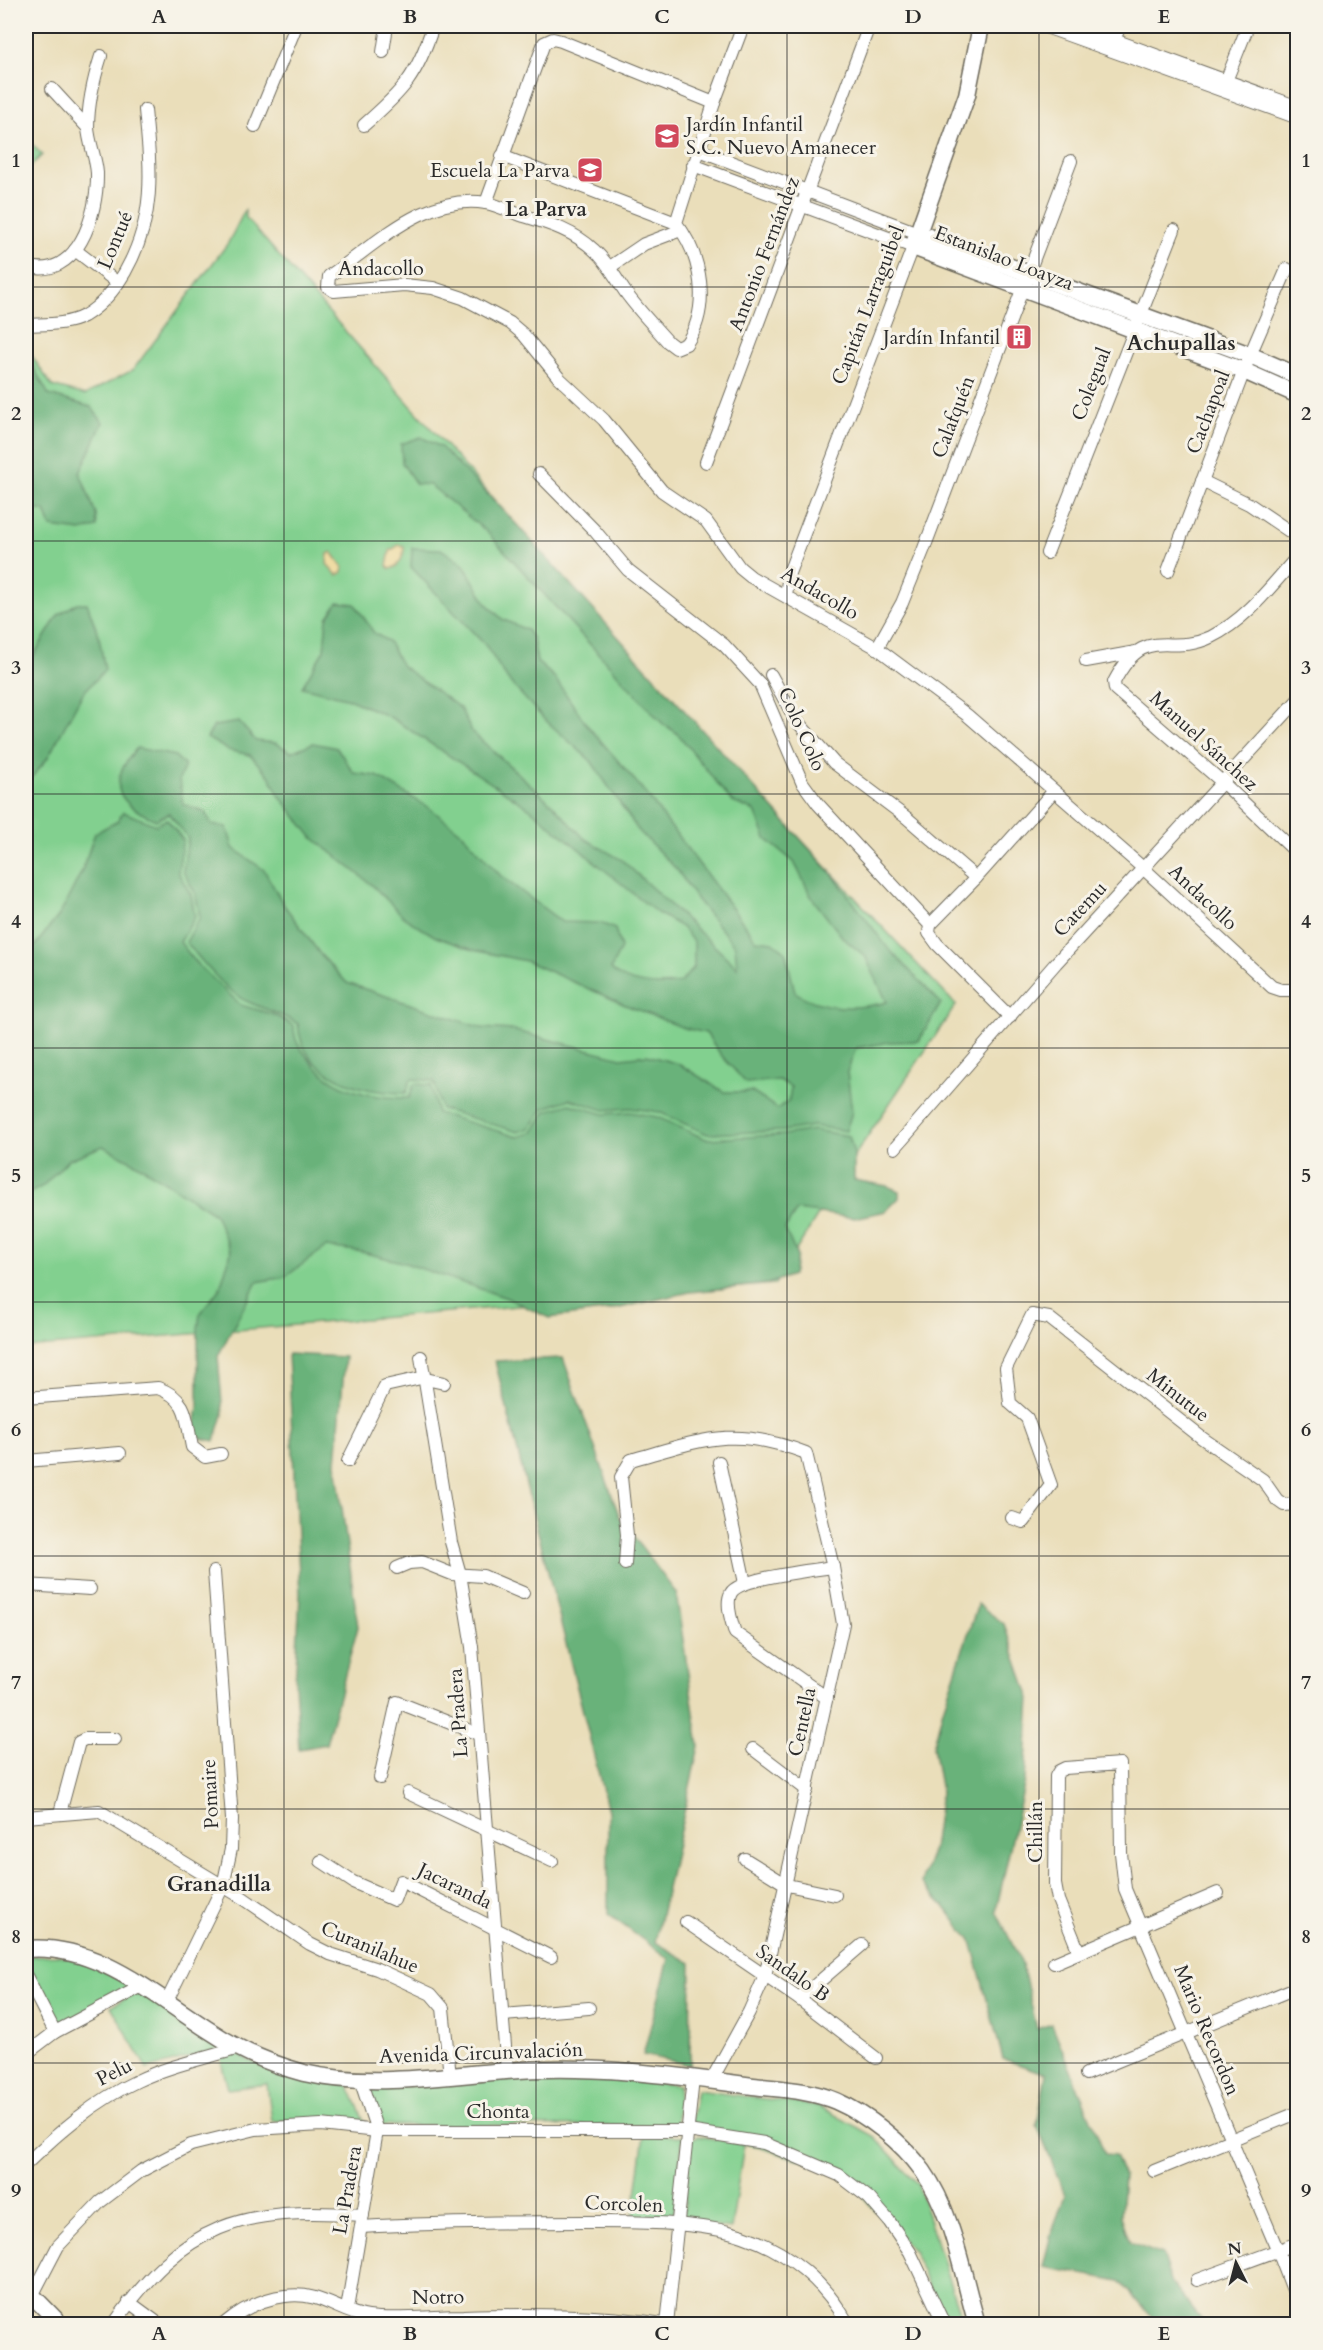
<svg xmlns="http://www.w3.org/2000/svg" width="1323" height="2350" viewBox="0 0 1323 2350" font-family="Cardo,serif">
<rect width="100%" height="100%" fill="#f7f3e8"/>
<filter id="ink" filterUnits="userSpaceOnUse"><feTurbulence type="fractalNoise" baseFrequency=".0167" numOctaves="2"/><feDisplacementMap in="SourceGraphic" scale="12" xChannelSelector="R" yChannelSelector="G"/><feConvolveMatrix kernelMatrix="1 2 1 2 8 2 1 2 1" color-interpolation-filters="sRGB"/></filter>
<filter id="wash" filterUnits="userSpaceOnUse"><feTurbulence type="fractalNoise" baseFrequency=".008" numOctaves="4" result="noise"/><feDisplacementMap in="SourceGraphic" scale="24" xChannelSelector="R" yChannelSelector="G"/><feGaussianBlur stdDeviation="1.35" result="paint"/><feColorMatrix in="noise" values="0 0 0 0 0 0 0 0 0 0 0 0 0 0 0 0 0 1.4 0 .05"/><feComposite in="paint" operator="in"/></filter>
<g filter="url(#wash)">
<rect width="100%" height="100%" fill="#eadeba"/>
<g fill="#82d08f" stroke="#567e5d" stroke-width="1.5">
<polygon points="26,138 42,155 26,171"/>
<path d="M245,210L246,218C479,484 713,749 956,1005L859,1149L775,1284L26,1348V347L52,386L85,395L133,370L228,243Z"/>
<polygon points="59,1955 103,1969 135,1987 58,2027 26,1968 27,1956"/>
<polygon points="140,1991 222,2049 147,2069 111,2006"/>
<polygon points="236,2054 278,2074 348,2084 366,2125 324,2120 272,2121 267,2084 228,2089 220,2057"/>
<polygon points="582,2076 679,2085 677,2126 377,2125 363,2089"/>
<polygon points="697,2090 819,2106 875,2137 918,2185 963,2324 945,2324 913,2251 840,2172 701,2130 691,2123"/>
<polygon points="644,2135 683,2136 673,2223 633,2217"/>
<polygon points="698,2136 744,2144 731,2229 683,2222 691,2139"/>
</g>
<g fill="#69b27a" stroke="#4a6e52" stroke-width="1.5">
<polygon points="26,354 49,395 91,407 103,422 80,473 96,514 97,527 81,531 51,527 45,511 26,508"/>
<path d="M421,437L441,447L508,515L833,875L887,947L941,1003L919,1041L890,1042L856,1048L847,1072L852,1112L846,1131L813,1126L783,1131L707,1134L659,1112L630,1108L604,1110L570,1099L544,1108L530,1128L518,1132L441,1109L434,1081L411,1079L406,1093C362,1094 301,1075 298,1024C279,1012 265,1010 246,1001C229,994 198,957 186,942L200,917L195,893L183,871L188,838L169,813L156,820C115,803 106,783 137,748L175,756L185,766L179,779L183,804L205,812L212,825L227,827L233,848L264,870L284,905L320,954L347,983L482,1028L512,1030L621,1058L647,1055L679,1064L724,1092H752L778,1109L789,1100L791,1087L779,1080L746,1083L721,1055L706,1033L684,1028L623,1004L526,961L473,950L436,937L406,919L372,885L312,837L279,795L270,777L250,755L228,750L207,738L214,726L239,722L256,741L276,743L291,752L313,743L337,748L354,773L377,776L428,807L462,833L501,876L562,922L601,923L615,929L621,948L611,969C628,986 658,987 680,983L694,967V943L682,927L657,913L529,808L390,717L346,698L302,687L324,650L327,618L338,602L355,604L374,633L388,641L402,666L460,708L472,732L553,805L585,839L622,860L737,967L735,946L697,900L678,871L638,830L591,761L543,718L508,680L486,646L411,567L412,548L441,549L464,565L486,603L502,619L527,630L533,639L537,662L554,677L587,725L644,791L756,940L773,942L785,951L795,992C821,1010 857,1010 887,1002L865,956L843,938L812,898L794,862L766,839L755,811L732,802L678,734L662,723L487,532L430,485L416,484L402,463L401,444Z"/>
<polygon points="77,603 87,603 99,637 105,670 83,693 47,759 26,784 26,668 58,615"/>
<path d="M123,812L156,825L167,819L183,840L178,872L191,895L195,917L180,942L197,964L241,1005L275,1015L294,1026C294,1041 299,1047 309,1059C333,1091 371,1098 409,1098L414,1084L431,1085L437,1113L518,1137L533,1132L546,1111L570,1104L604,1114L630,1112L657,1117L706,1139L783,1135L813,1130L849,1136L854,1154V1180L887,1186L899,1191V1198L886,1211L855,1218L797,1210L785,1229L797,1256L793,1275L767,1284L690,1292L611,1310L549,1318L507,1298L402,1262L357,1251L326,1247L285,1277L257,1282L218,1356L223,1415L215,1441L193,1437L198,1408V1329L200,1314L220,1288L231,1252L215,1214L137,1164L103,1146L68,1160L43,1186L26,1195V957L60,914L82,871L95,833L118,821Z"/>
<polygon points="288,1354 345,1357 336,1463 358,1627 326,1744 299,1749 295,1684 300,1595"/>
<polygon points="563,1358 620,1518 676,1593 699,1746 655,1942 691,1963 690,2065 643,2055 669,1959 608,1914 608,1811 495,1361"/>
<polygon points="978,1604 1004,1624 1030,1698 1025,1781 996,1911 1022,1964 1037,2029 1052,2024 1105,2154 1115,2155 1124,2177 1121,2216 1130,2243 1162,2255 1172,2284 1205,2324 1158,2324 1120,2281 1043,2267 1050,2238 1065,2195 1037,2126 1046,2074 1003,2059 971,1941 943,1905 921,1883 933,1849 941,1792 933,1747 943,1709"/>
</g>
<g fill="#eeda9e" stroke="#8c8264" stroke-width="1.5">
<path d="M399,545L404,546C404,555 400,567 390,569L387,566L390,551Z"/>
<polygon points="332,552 343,567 342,573 337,575 327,564 328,554"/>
</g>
</g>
<g filter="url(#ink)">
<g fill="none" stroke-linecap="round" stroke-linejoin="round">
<defs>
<g id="street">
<path d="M743,26L714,103L676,223C702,256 711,308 686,344L676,348L668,342C654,326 639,311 626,293C616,279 608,262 594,250C573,230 547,223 521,215C509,211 497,205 486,203C424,193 375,246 329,276L328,287L334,291L404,285L433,288L463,298L510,323L524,335L559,378L604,420L662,491L706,521L740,568L751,577L877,648L967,715L1143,868L1272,987L1281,990H1298"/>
<polyline points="1043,26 1298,118"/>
<polyline points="1076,26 1298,107"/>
<polyline points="1111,47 1120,26"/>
<polyline points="383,52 387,26"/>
<polyline points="1224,86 1248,26"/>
<polyline points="52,89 88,128"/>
<path d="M364,125C404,90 417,76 433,26"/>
<polyline points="255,126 296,26"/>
<polyline points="699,150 918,233"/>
<polyline points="502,156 676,223"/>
<polyline points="693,165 913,247 789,573 786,596"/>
<polyline points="486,203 544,43 553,39 561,41 714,103"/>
<polyline points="75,250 118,283"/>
<path d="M26,266C78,282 98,213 97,173C96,158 89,143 88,128C88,105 94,78 101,56"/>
<polyline points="610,267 644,244 681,230"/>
<path d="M29,325C47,324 67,325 84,316C101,306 115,289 125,272C156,217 151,171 145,110"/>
<polyline points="706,462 869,26"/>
<polyline points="539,474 595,531 628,570 724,645 760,684 802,782 818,804 930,925 929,933 937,944 1010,1017"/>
<polyline points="1202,481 1249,504 1298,537"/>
<polyline points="1047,553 1174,230"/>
<path d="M1298,556C1271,586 1247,619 1211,637C1167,658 1146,621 1114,682L1115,689L1221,781L1298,854"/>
<polyline points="1168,571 1250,355 1287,269"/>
<polyline points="877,648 902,603 923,551 1071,161"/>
<polyline points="1086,661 1136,652"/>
<polyline points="771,675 795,719 834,763 907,818 976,878"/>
<polyline points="930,925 976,878 1053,792"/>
<polyline points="895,1148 1056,963 1298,700"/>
<polyline points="421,1357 451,1542 460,1574 472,1647 507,2070"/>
<path d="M26,1398L158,1388C189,1399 186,1419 192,1447L205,1457L221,1454"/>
<polyline points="26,1461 120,1453"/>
<polyline points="348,1461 385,1386 421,1378 444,1383"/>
<polyline points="719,1462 745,1583"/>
<polyline points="1012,1518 1023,1522 1051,1485 1027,1418 1010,1403 1006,1368 1032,1315 1049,1318 1202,1438 1263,1480 1277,1500 1284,1505 1298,1504"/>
<path d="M625,1564L627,1535L621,1477L631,1460C702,1440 733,1425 806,1453L833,1567L843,1624L765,1976L749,2012L711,2081"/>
<polyline points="397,1568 409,1563 422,1562 452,1574 483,1576 523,1593"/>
<polyline points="26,1585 90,1589"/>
<path d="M827,1698L735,1633C732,1623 725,1603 731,1593C739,1578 814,1570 833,1567"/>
<polyline points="753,1749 807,1790"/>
<polyline points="380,1778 397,1702 478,1734"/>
<polyline points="408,1793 552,1861"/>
<polyline points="60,1813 79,1742 85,1739 115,1739"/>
<polyline points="26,1817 99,1811 243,1898 310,1944 330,1954 377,1969 431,1994 443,2008 450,2076"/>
<polyline points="745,1859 787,1885 835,1895"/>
<polyline points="321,1861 353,1882 394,1900 401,1881 551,1957"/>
<polyline points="686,1922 799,1999 876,2058"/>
<polyline points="1079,1952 1058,1900 1055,1884 1056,1776 1059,1771 1065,1768 1120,1764 1121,1853 1125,1889 1278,2251 1298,2303"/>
<polyline points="1054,1963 1218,1893"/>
<polyline points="26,1976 55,2032"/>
<polyline points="799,1999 862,1945"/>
<polyline points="167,2001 223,1886 231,1849 232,1819 214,1572"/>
<polyline points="503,2015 589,2008"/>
<polyline points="26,2054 55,2032 144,1985"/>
<polyline points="1086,2074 1298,1987"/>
<path d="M26,2164C59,2132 94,2101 137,2081C168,2066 206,2058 239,2048"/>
<polyline points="1154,2171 1297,2113"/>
<path d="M361,2227C436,2223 510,2222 584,2222C631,2222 699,2221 743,2236C788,2251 825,2282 848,2324"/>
<polyline points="1197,2280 1298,2243"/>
<polyline points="32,2296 58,2246 100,2202 141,2171 191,2145 256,2129 321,2125 377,2131 688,2131 764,2143 839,2175 869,2198 889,2221 910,2252 944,2324"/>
<polyline points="129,2302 159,2324"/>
<polyline points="347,2309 377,2131 360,2079"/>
<path d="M114,2324C184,2223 243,2206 363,2215"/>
<path d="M224,2324C242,2309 261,2299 285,2296C321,2291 337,2312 368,2317C396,2321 434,2316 463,2316C531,2314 596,2314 663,2324"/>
<polyline points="667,2324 693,2079"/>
</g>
<g id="secondary">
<polyline points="981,26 967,95 913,247 1244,371 1298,395"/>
<polyline points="918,233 1250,355 1298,376"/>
<path d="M26,1949C96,1943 152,1994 207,2029C237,2049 269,2064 304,2073C369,2088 440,2076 506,2071C588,2064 672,2075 753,2086C779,2089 811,2090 836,2101C868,2115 902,2142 923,2171C954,2215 962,2274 977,2324"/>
<polyline points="26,2289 60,2324"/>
</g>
</defs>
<use href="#street" stroke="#6e6a5d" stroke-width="14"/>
<use href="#secondary" stroke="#6e6a5d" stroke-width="19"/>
<use href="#street" stroke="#fff" stroke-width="12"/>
<use href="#secondary" stroke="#fff" stroke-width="16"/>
</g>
</g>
<path fill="none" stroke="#2b2b2b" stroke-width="1.5" stroke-opacity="0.55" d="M284,26V2324M536,26V2324M787,26V2324M1039,26V2324M26,287H1298M26,541H1298M26,794H1298M26,1048H1298M26,1302H1298M26,1556H1298M26,1809H1298M26,2063H1298"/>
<defs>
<symbol id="school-square" viewBox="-11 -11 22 22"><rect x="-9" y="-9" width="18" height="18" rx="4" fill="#d1495b" stroke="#f7f3e8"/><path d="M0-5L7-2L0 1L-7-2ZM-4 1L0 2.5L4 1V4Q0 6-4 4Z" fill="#fff"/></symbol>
<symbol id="building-square" viewBox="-11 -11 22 22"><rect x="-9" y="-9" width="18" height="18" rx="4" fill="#d1495b" stroke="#f7f3e8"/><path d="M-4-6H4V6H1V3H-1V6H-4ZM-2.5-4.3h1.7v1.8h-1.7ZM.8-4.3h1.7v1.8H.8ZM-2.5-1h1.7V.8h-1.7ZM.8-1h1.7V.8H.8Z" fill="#fff"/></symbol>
</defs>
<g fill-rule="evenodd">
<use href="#school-square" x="652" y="121" width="30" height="30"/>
<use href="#school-square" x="575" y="155" width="30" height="30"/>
<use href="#building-square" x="1004" y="322" width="30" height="30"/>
</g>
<g text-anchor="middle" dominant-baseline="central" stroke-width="6" stroke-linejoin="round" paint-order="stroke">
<g font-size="20" fill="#2b2b2b" stroke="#f7f3e8" text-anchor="end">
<text x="686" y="124" text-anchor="start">Jardín Infantil<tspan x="686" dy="23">S.C. Nuevo Amanecer</tspan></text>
<text x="570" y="170">Escuela La Parva</text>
<text x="1000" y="337">Jardín Infantil</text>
</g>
<g font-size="20" fill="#2b2b2b" stroke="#f7f3e8">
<text transform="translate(115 240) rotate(-67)">Lontué</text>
<text transform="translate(764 254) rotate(-69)">Antonio Fernández</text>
<text transform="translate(1004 258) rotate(21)">Estanislao Loayza</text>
<text x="381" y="268">Andacollo</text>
<text transform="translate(868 305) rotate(-69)">Capitán Larraguibel</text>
<text transform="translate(1091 384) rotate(-69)">Colegual</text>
<text transform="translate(1208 412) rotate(-69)">Cachapoal</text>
<text transform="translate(953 417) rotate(-69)">Calafquén</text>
<text transform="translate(820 593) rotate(30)">Andacollo</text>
<text transform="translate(802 729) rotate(66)">Colo Colo</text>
<text transform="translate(1204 741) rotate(42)">Manuel Sánchez</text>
<text transform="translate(1203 897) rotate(43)">Andacollo</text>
<text transform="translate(1080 909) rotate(-47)">Catemu</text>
<text transform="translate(1178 1395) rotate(38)">Minutue</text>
<text transform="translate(458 1713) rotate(-94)">La Pradera</text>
<text transform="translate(802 1722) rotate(-78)">Centella</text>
<text transform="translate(210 1794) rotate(-93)">Pomaire</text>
<text transform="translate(1035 1832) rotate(-90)">Chillán</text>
<text transform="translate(455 1886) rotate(26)">Jacaranda</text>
<text transform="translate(370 1947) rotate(23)">Curanilahue</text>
<text transform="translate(793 1973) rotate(35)">Sandalo B</text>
<text transform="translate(1207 2030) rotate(67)">Mario Recordon</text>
<text transform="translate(481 2053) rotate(-2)">Avenida Circunvalación</text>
<text transform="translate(114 2072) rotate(-27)">Pelu</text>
<text x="498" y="2111">Chonta</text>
<text transform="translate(347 2190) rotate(-80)">La Pradera</text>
<text transform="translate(624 2204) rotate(2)">Corcolen</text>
<text transform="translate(438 2297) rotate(-1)">Notro</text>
</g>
<g font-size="21" font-weight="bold" fill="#2b2b2b" stroke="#f7f3e8">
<text x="546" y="209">La Parva</text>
</g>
<g font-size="22" font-weight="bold" fill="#2b2b2b" stroke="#f7f3e8">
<text x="1181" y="343">Achupallas</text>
<text x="219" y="1884">Granadilla</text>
</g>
</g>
<rect width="1323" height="2350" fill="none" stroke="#f7f3e8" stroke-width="66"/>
<g transform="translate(1236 2263) rotate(354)" stroke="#f7f3e8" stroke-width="4.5" paint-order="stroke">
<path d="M0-4.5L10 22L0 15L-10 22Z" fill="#2b2b2b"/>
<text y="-9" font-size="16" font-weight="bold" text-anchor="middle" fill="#2b2b2b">N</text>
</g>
<rect x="33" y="33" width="1257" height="2284" fill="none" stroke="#2b2b2b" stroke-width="2"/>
<g font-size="20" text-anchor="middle" font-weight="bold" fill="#2b2b2b">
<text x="159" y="23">A</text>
<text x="410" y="23">B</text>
<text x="662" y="23">C</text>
<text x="913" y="23">D</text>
<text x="1164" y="23">E</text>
<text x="16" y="167">1</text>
<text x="1306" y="167">1</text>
<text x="16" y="420">2</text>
<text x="1306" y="420">2</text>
<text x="16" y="674">3</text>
<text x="1306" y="674">3</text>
<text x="16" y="928">4</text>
<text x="1306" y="928">4</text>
<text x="16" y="1182">5</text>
<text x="1306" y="1182">5</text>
<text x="16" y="1436">6</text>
<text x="1306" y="1436">6</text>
<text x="16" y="1689">7</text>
<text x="1306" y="1689">7</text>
<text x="16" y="1943">8</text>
<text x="1306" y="1943">8</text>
<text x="16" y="2197">9</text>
<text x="1306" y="2197">9</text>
<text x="159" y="2340">A</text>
<text x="410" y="2340">B</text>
<text x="662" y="2340">C</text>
<text x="913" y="2340">D</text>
<text x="1164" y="2340">E</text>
</g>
</svg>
